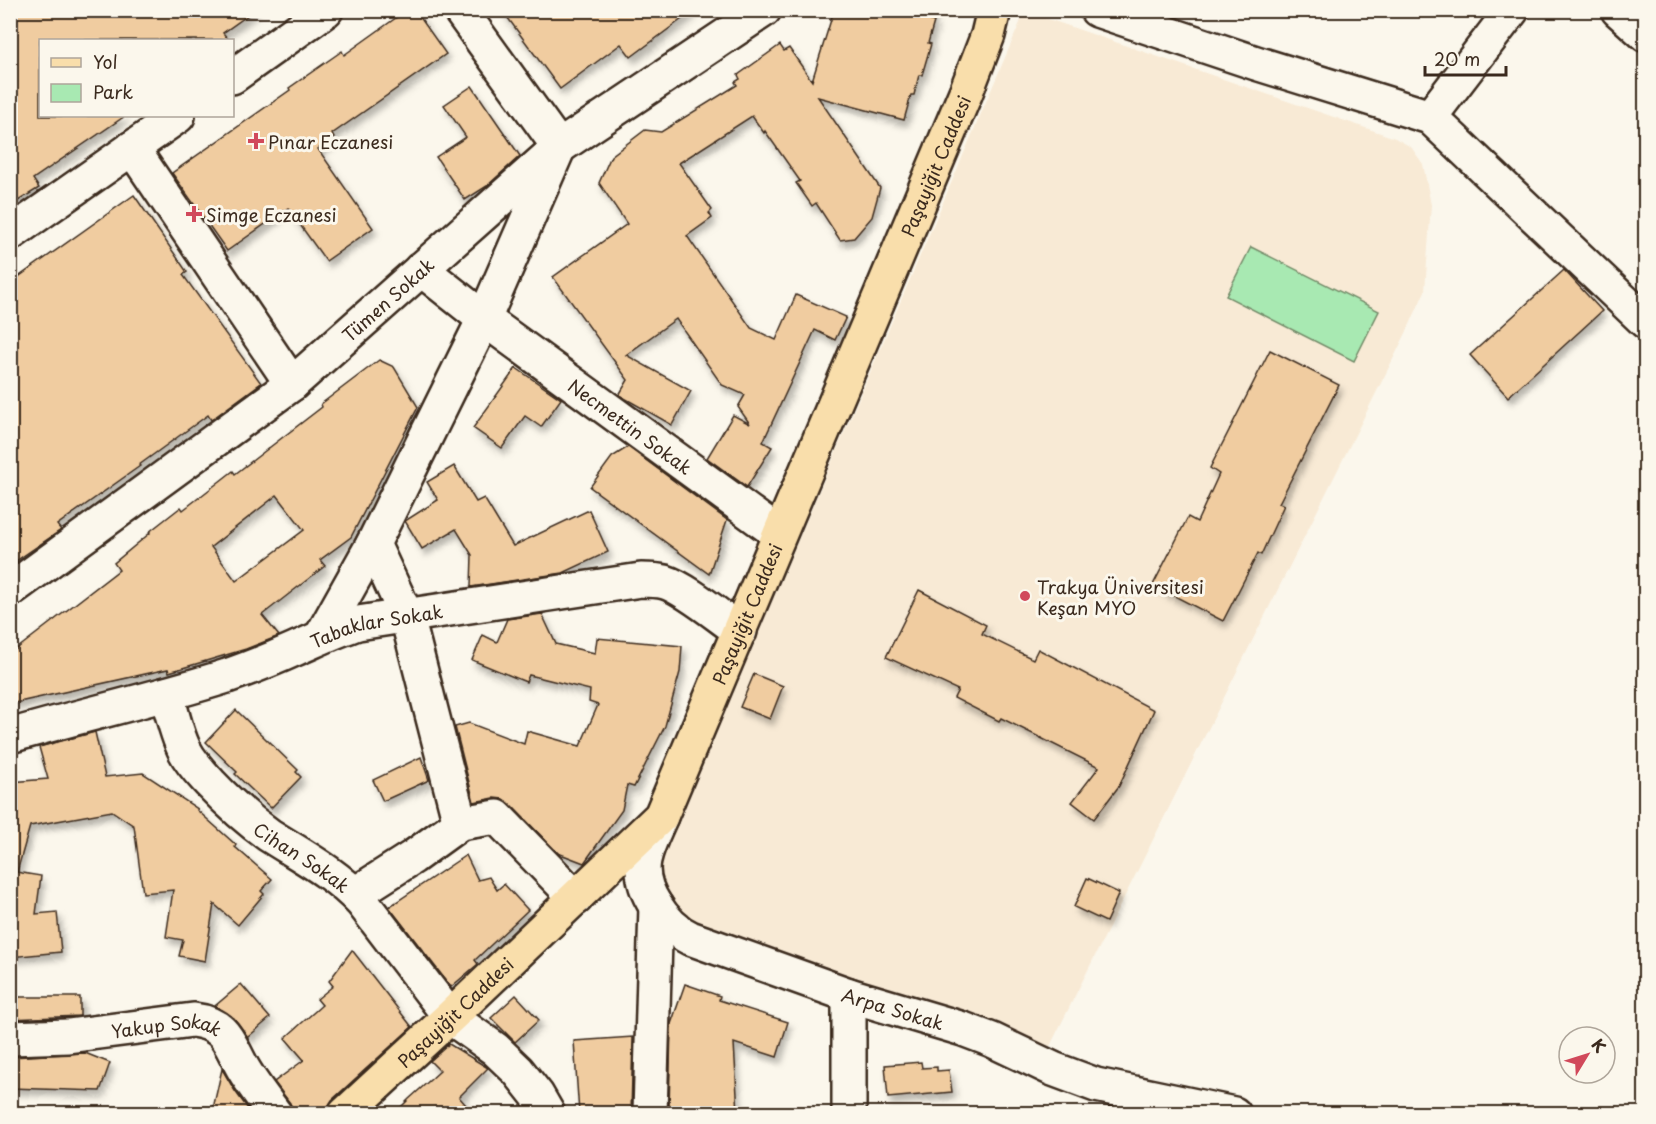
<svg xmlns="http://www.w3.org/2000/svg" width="1656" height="1124" viewBox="0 0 1656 1124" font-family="'Playpen Sans',sans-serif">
<defs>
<filter id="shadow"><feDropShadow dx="3.5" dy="6" stdDeviation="3" flood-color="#0004"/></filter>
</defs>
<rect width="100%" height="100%" fill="#fbf7ec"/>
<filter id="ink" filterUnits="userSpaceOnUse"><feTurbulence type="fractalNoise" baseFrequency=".0167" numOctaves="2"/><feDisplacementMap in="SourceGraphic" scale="12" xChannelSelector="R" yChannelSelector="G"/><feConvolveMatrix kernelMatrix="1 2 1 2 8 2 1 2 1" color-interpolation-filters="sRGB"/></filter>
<g filter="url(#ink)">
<polygon fill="#f8ead5" points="1025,11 1395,138 1411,147 1423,164 1431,205 1425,291 1407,331 1050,1046 691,921 679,913 663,887 660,874 661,860"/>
<polygon fill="#a8e9b2" stroke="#728a68" stroke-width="1.5" points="1251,247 1379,311 1354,361 1226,296"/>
<g fill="#f0cca0" stroke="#3b2a1e" stroke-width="1.5" fill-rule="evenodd" filter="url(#shadow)">
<polygon points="10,10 255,10 223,33 229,40 40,40 40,116 125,116 33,179 39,188 10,206"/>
<polygon points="407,10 415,10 446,54 332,134 334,138 318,149 373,228 326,261 288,208 227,251 172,173 290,90 289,88 342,51 344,55"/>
<polygon points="502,10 694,10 631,57 621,44 560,89"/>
<polygon points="834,10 934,10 931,21 934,22 928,43 931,44 922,75 919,75 914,95 911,95 904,120 818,97 880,188 872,217 854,238 840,240 816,203 812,206 796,183 800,181 765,131 764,133 752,116 679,163 712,210 709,213 712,218 687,236 751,328 776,340 796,295 846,317 835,340 815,330 763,442 772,447 747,487 707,458 733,415 750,424 738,407 745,395 722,385 676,319 626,355 691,391 672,425 619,395 628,380 553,277 627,224 599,183 611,156 645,130 661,132 737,85 735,82 740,79 738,75 780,45 784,51 789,48 812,81"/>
<polygon points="472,86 520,156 487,186 465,200 436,157 466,137 444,105"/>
<polygon points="134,195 187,272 183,275 261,383 211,420 208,415 139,465 140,466 57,525 61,530 10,565 10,283"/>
<polygon points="1564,270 1602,311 1508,397 1470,355"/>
<polygon points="1270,350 1339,385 1279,503 1284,505 1261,555 1258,553 1223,621 1153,585 1188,517 1197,522 1219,474 1210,468"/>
<path d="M379,360L394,367L418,407L351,537L320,560L325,566L262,615L279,636L246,649L169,672L168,669L10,704V654L119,570L114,563L150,533L149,532L181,507L183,510L233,471L235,474L322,407L321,404ZM277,495L304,530L236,581L211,547Z"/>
<polygon points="516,368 561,399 541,427 525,416 502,448 473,428"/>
<polygon points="628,447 727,520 709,574 590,487 612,457"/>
<polygon points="454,466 476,502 484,498 513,546 589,510 608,552 563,573 471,587 472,555 456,529 422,549 405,521 438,500 427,482"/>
<polygon points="919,590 986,625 982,634 1033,659 1038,649 1154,710 1119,786 1094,819 1072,802 1099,767 1001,718 999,721 954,698 958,690 886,657"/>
<polygon points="542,614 556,644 595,653 597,638 682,646 680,672 665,726 634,787 627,785 622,810 584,863 558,853 510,804 503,799 494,798 474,802 455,727 469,723 524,744 527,731 580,746 598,705 589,702 590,690 529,675 526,682 472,660 483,635 497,642 507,619"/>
<polygon points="754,674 783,686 770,719 740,707"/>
<polygon points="236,710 298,770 296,772 301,777 271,808 235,774 237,772 206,742"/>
<polygon points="95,732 105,777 143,773 198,809 197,810 236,845 235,847 272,879 261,891 264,894 238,925 214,904 205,961 179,956 183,940 166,937 173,890 143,893 134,826 112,811 30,826 17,872 10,871 10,782 48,779 39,747"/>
<polygon points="421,757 429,780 383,801 373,780"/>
<polygon points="466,855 478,880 489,877 497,890 504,884 528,910 475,960 478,964 451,987 389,907"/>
<polygon points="10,871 41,876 36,914 57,912 61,952 10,957"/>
<polygon points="1087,878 1119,893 1106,922 1074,907"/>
<polygon points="352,950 412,1027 332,1100 327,1108 327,1113 293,1113 290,1103 274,1082 304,1060 285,1038 322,1005 317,999 333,986 329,981"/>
<polygon points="241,984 270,1018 248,1037 234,1018 215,1006"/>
<polygon points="685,984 720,996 719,1000 788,1022 777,1057 734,1043 738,1113 676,1113 676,1110 669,1110 671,1024"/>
<polygon points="516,995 539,1020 515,1042 491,1018"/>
<polygon points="10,997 80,997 80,1016 10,1019"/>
<polygon points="633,1037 631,1113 579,1113 574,1041"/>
<polygon points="449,1044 488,1068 459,1097 473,1113 395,1113 409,1099 440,1071 430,1061"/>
<polygon points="85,1053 110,1063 100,1091 10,1088 10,1057"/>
<polygon points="921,1062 922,1068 937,1067 937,1071 949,1070 952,1092 888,1098 885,1065"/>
<polygon points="222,1069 235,1091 251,1113 212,1113"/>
</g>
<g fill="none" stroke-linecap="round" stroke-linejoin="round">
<defs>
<g id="minor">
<polyline points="1097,10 1256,63 1430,117 1646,322"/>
<polyline points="1618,10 1646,35"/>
<polyline points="232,77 326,10"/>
<polyline points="1430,117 1512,10"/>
<polyline points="132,148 292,384"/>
<polyline points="10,234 178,116"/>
<path id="s1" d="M421,269L484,319L779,534"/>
<polyline points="373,544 407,617 460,823"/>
<path id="s2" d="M10,590L292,384L559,147L764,10"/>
<polyline points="321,637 373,544 484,319 559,147 460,10"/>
<path id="s3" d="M167,694C172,713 176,733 185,751C191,763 201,773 210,783C228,802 248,820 269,835C302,856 335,873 362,902L450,1017L495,1049L518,1071L537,1095L548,1114"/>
<path id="s4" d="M10,736C82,715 155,699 227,676C250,668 273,659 295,649C316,640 336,630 358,623L641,580C649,580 657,580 665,582C685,588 721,618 740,631"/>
<path id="s5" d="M661,816C655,830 647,845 644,860C638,889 665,926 690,938L849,995L963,1029L992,1040L1053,1069L1096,1085L1234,1114"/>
<polyline points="355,894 413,857 460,823 497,817 576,898"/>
<polyline points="849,995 849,1114"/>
<path id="s6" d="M10,1038L68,1036L193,1020C228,1024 229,1045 244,1070C253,1085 264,1099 275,1114"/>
<polyline points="650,1113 656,906"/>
</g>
<g id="major">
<path id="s7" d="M345,1114L450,1017L661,816L966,92L988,35L994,10"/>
</g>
</defs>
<use href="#minor" stroke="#3b2a1e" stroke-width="38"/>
<use href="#major" stroke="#3b2a1e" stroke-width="38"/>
<use href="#minor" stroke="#fbf7ec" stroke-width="33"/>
<use href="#major" stroke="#f9deab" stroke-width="33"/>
</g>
</g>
<g fill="#d1495b" stroke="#fbf7ec" stroke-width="2">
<path d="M253 132h6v6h6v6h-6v6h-6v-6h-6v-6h6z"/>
<path d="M191 205h6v6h6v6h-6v6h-6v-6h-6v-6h6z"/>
<circle cx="1025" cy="596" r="6"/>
</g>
<g text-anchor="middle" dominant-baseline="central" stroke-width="6" stroke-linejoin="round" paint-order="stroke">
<g font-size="18" fill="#3b2a1e" stroke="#fbf7ec" text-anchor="start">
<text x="268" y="141">Pınar Eczanesi</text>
<text x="206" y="214">Simge Eczanesi</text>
<text x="1037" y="586">Trakya Üniversitesi<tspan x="1037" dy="21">Keşan MYO</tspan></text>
</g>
<g font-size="18" fill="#3b2a1e" stroke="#fbf7ec">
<text stroke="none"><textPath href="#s7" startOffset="1140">Paşayiğit Caddesi</textPath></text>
<text stroke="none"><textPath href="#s2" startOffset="477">Tümen Sokak</textPath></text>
<text stroke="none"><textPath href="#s1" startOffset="262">Necmettin Sokak</textPath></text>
<text stroke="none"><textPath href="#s7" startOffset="654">Paşayiğit Caddesi</textPath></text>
<text stroke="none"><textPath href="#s4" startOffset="384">Tabaklar Sokak</textPath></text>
<text stroke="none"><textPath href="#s3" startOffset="219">Cihan Sokak</textPath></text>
<text stroke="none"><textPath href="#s5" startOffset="358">Arpa Sokak</textPath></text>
<text stroke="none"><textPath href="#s7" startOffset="150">Paşayiğit Caddesi</textPath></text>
<text stroke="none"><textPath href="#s6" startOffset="158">Yakup Sokak</textPath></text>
</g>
</g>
<rect width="1656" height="1124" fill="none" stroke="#fbf7ec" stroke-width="36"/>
<rect x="18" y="18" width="1620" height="1088" fill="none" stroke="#3b2a1e" stroke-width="2" filter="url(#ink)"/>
<rect x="39" y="39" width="195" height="78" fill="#fbf7ec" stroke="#aea59a" stroke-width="1.5"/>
<rect x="51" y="58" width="30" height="9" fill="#f9deab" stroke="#aea59a" stroke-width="1.5"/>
<text x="93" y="69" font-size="18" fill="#3b2a1e">Yol</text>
<rect x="51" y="84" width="30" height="18" fill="#a8e9b2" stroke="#aea59a" stroke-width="1.5"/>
<text x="93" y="99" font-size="18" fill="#3b2a1e">Park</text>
<g transform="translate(1587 1055) rotate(52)"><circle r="28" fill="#fbf7ec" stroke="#aea59a" stroke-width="1.5"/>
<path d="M0-4.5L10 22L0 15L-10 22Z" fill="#d1495b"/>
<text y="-9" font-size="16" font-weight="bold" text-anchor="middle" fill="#3b2a1e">K</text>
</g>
<path d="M1425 66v9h81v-9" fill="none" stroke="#3b2a1e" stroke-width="3"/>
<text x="1434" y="66" font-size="18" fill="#3b2a1e" stroke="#fbf7ec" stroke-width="4.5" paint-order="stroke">20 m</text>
</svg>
